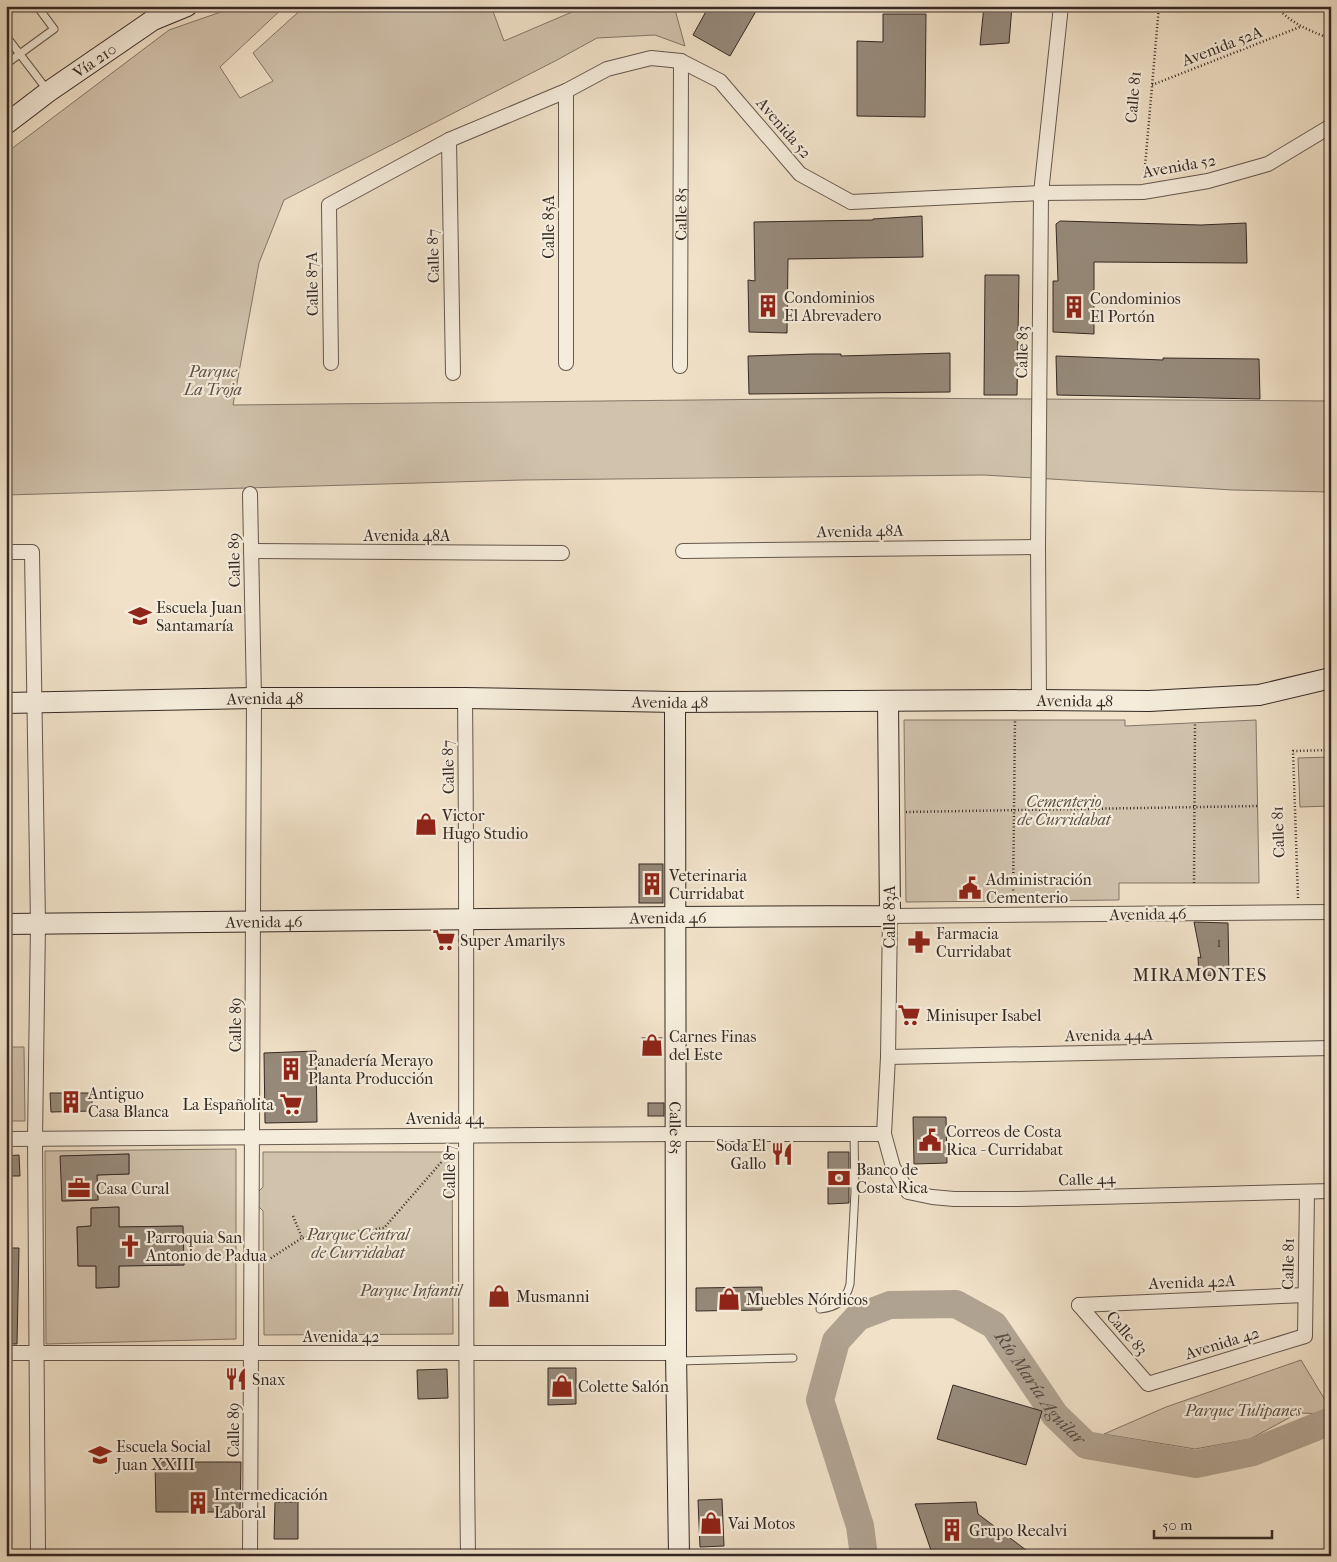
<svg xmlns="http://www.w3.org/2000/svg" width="1337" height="1562" viewBox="0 0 1337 1562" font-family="'IM FELL French Canon',serif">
<rect width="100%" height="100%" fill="#f0e1c8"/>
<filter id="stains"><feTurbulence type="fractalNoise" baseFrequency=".004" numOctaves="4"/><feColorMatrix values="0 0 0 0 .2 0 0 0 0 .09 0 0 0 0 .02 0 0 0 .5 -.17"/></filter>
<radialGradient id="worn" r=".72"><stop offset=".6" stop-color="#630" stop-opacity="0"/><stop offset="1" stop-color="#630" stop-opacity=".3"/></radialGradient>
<g fill="#d0c2ac" stroke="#827668" fill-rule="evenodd">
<polygon points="238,6 285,6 220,67 240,98 273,81 253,53 305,6 491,6 504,41 586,6 674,6 685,46 655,35 597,38 557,60 284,200 259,263 233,405 882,398 1331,401 1331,492 1233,490 984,475 522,480 6,495 6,153 169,30"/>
<polygon points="904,720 1125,720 1125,726 1256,720 1259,883 1119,883 1119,900 906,902"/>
<polygon points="1331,757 1331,806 1300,807 1298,758"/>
<polygon points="6,1047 24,1047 25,1121 6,1121"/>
<path d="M236,1149V1339L46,1344L45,1151ZM129,1154V1174L97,1175L98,1200L62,1201L61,1156ZM119,1207V1227L182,1226L184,1265L119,1266V1287L97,1288L96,1266H78L77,1227L91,1226V1208Z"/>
<polygon points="263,1152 452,1152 453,1334 264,1335 263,1211 251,1199 263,1187"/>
<polygon points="1301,1360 1331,1410 1331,1414 1298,1413 1250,1439 1195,1449 1104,1434 1166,1407"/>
</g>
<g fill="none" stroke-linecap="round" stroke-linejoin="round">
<path stroke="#b0a290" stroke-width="28" id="s1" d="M864,1556L860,1526L820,1400L836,1341L858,1317L890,1305L956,1304L994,1325L1055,1415L1086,1445L1196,1464L1253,1452L1331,1421"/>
</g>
<g fill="#968979" stroke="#352924">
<polygon points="709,6 759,6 730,56 693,35"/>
<polygon points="984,6 1012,6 1009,43 980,45"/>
<polygon points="883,14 926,14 925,117 857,116 857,41 883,42"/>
<polygon points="922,216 923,257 788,259 787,333 749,332 748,280 755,281 754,222 873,220 873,219"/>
<polygon points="1060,221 1201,225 1246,223 1247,263 1094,262 1094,334 1053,332 1053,281 1058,281 1056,224"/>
<polygon points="985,275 1019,275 1017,395 984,395"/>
<polygon points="950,353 950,392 749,394 748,356 811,354 841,354 841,356"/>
<polygon points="1056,356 1163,360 1163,358 1259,359 1260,399 1057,395"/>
<rect x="639" y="864" width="24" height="39"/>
<polygon points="1194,922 1228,923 1229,976 1199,975 1198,957 1201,958"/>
<rect x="642" y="1038" width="20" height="14"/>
<polygon points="316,1051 317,1122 265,1123 264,1053"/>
<polygon points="50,1093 92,1093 92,1111 51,1112"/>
<rect x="648" y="1103" width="16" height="13"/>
<polygon points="913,1117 946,1117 947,1163 914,1164"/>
<polygon points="828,1152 849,1152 849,1203 828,1204"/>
<polygon points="129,1154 129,1174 97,1175 98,1200 62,1201 60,1156"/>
<polygon points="19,1155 20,1176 6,1176 6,1156"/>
<polygon points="119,1207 119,1227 183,1226 184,1265 119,1266 119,1287 96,1288 96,1266 78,1266 77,1227 91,1226 91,1208"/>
<polygon points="6,1248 19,1248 17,1344 6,1344"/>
<polygon points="762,1287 762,1310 696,1311 696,1288"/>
<polygon points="548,1368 576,1368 576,1404 548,1405"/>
<polygon points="447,1369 448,1398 418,1399 417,1370"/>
<polygon points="953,1385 1042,1411 1026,1465 937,1439"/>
<polygon points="155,1462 241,1462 240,1512 156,1512"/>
<polygon points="722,1499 724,1546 700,1547 698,1500"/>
<polygon points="275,1502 298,1502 298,1539 274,1539"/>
<polygon points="976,1502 978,1514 1034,1556 933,1556 915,1504"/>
</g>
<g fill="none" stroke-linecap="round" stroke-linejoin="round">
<defs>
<g id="lane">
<polyline points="6,36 48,91"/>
<polyline points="6,64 54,29 37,6"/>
<path d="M820,1309C837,1307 846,1301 850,1284L855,1192L854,1134"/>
<polyline points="678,1361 793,1358"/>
</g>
<g id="street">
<polyline points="566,91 566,363"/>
<polyline points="449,140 453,373"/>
<polyline points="331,363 329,205 449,140 566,91 607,69 651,58 681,61 720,81 800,174 851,202 1041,193 1143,192 1208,181 1268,164 1331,126"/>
<path id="s2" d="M680,366L681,61"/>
<polyline points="250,494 254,698 250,1556"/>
<polyline points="251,551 562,553"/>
<polyline points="683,551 1038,547"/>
<polyline points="6,552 32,552 38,924 35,1139 38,1556"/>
<path d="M465,698C468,984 464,1270 468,1556"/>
<polyline points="1039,700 1038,547 1041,193 1061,6"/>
<polyline points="1331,912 890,916 888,1057 884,1134 893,1167 908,1192 932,1197 954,1199 1019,1199 1331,1191"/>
<polyline points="888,1057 1331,1048"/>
<polyline points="6,1139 676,1134 884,1134"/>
<polyline points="1079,1305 1148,1384 1305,1336 1307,1192"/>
<polyline points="1079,1305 1305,1295"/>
<polyline points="6,1353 676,1353"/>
</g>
<g id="secondary">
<path id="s3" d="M6,124L48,92L153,20L187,6"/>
<path id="s4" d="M675,702L676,1353L679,1556"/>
<path id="s5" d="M6,703L254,698H465L675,702L1039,700L1149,701L1259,695L1331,678"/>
<path id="s6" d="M6,924L676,917L890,916L888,701"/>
</g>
</defs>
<use href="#lane" stroke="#64574d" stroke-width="9"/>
<use href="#street" stroke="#64574d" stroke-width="16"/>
<use href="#secondary" stroke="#352924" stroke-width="22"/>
<g stroke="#352924" stroke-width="2.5" stroke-dasharray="1 2.5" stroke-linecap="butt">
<path d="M1275,6C1294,25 1306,29 1331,39"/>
<polyline points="1152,85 1300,27"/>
<polyline points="1144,178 1159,6"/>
<polyline points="906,812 1258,806"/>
<polyline points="1194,883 1195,723"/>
<polyline points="1298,898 1293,751 1331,750"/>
<polyline points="1013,901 1015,720"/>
<polyline points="293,1216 302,1238 384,1228 451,1151"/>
<polyline points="265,1262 302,1238"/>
</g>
<use href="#lane" stroke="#f5ecdb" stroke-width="7"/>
<use href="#street" stroke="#f5ecdb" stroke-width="14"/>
<use href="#secondary" stroke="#f5ecdb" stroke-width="20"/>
</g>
<defs>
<symbol id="building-bare" viewBox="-9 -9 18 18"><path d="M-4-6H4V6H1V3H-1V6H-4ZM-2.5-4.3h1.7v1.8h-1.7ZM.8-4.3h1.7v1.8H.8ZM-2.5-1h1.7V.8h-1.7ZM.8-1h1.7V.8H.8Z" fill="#8f2418" stroke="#f5ecdb" stroke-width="2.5" paint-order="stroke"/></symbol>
<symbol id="school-bare" viewBox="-9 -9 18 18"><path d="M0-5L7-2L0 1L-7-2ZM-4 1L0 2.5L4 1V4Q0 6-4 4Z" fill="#8f2418" stroke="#f5ecdb" stroke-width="2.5" paint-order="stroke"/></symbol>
<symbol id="shop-bare" viewBox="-9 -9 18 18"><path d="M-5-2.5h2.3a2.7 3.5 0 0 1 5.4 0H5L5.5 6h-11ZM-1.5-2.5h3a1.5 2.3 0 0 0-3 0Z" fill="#8f2418" stroke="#f5ecdb" stroke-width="2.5" paint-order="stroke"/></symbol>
<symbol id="civic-bare" viewBox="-9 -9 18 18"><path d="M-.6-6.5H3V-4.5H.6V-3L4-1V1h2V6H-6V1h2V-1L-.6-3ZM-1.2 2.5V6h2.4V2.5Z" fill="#8f2418" stroke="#f5ecdb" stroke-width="2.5" paint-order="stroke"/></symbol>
<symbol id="supermarket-bare" viewBox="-9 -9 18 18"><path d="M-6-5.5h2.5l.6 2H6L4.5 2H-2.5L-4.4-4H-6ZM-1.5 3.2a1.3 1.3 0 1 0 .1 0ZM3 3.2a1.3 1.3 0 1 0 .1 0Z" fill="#8f2418" stroke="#f5ecdb" stroke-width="2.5" paint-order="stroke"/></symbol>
<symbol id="pharmacy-bare" viewBox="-9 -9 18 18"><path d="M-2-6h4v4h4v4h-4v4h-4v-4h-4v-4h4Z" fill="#8f2418" stroke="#f5ecdb" stroke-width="2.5" paint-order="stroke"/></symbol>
<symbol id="restaurant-bare" viewBox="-9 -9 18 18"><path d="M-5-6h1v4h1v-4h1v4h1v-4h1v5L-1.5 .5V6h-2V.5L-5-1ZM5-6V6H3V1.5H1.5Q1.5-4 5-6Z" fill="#8f2418" stroke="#f5ecdb" stroke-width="2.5" paint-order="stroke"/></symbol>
<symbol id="bank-bare" viewBox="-9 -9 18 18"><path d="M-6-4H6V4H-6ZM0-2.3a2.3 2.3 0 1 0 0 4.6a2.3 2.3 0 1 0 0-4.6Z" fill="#8f2418" stroke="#f5ecdb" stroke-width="2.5" paint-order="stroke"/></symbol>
<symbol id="office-bare" viewBox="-9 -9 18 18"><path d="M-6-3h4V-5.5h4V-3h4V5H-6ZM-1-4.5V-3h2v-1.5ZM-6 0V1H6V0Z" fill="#8f2418" stroke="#f5ecdb" stroke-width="2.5" paint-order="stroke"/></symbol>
<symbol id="church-bare" viewBox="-9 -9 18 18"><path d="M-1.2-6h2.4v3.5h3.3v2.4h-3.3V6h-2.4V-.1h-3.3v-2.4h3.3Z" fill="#8f2418" stroke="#f5ecdb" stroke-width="2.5" paint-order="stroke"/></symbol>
</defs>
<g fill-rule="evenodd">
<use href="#building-bare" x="752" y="290" width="32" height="32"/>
<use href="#building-bare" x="1058" y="291" width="32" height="32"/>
<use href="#school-bare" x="124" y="600" width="32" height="32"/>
<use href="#shop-bare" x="410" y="808" width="32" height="32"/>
<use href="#building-bare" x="636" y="868" width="32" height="32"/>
<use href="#civic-bare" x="954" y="872" width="32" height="32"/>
<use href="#supermarket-bare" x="428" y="924" width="32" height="32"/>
<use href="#pharmacy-bare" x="903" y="926" width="32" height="32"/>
<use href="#supermarket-bare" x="893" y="999" width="32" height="32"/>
<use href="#shop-bare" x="636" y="1029" width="32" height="32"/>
<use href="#building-bare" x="275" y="1053" width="32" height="32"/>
<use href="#building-bare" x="55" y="1086" width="32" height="32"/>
<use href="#supermarket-bare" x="275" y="1088" width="32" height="32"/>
<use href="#civic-bare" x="914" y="1124" width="32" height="32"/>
<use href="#restaurant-bare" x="766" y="1138" width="32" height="32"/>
<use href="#bank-bare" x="823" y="1162" width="32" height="32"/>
<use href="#office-bare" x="63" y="1172" width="32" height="32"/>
<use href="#church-bare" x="114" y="1230" width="32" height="32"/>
<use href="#shop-bare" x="483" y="1280" width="32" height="32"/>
<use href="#shop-bare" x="713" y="1283" width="32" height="32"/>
<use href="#restaurant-bare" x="220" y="1363" width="32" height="32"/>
<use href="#shop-bare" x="546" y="1370" width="32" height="32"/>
<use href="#school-bare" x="84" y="1439" width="32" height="32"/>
<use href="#building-bare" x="182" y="1487" width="32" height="32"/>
<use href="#shop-bare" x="695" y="1507" width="32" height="32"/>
<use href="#building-bare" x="936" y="1514" width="32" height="32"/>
</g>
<g text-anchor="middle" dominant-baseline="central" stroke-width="4.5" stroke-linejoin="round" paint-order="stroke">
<g font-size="14" fill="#4d4139">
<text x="1219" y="942">1</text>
</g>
<g font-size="16" fill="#352924" stroke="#f5ecdb">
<text transform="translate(1222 46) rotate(-21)">Avenida 52A</text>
<text stroke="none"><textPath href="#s3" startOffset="109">Vía 210</textPath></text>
<text transform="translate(1133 97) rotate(-85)">Calle 81</text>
<text transform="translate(784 128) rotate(49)">Avenida 52</text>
<text transform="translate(1179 166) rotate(-10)">Avenida 52</text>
<text stroke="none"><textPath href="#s2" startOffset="152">Calle 85</textPath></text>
<text transform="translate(548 227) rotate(-90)">Calle 85A</text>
<text transform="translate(433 256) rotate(-91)">Calle 87</text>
<text transform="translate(312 284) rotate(-91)">Calle 87A</text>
<text transform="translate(1022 352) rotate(-89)">Calle 83</text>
<text transform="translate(860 531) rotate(-1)">Avenida 48A</text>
<text x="407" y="535">Avenida 48A</text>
<text transform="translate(234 560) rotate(-91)">Calle 89</text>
<text stroke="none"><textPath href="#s5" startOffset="259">Avenida 48</textPath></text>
<text stroke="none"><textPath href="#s5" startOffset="1069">Avenida 48</textPath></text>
<text stroke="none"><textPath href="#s5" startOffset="664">Avenida 48</textPath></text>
<text transform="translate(448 767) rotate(-91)">Calle 87</text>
<text transform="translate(1278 832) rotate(-92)">Calle 81</text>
<text transform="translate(1148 914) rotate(-1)">Avenida 46</text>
<text stroke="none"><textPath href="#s6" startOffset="662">Avenida 46</textPath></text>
<text transform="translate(889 917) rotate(-90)">Calle 83A</text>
<text stroke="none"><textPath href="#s6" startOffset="258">Avenida 46</textPath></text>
<text transform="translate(235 1025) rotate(-90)">Calle 89</text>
<text transform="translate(1109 1035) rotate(-1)">Avenida 44A</text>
<text x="445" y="1118">Avenida 44</text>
<text stroke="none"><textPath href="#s4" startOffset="426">Calle 85</textPath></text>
<text transform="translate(449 1172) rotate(-90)">Calle 87</text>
<text transform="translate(1087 1179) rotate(-2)">Calle 44</text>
<text transform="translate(1288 1264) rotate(-89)">Calle 81</text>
<text transform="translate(1192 1282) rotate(-2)">Avenida 42A</text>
<text transform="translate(1127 1333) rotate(49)">Calle 83</text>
<text x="341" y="1336">Avenida 42</text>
<text transform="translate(1222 1343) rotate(-17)">Avenida 42</text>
<text transform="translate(233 1430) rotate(-90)">Calle 89</text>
</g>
<g font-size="16" fill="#352924" stroke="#f5ecdb" text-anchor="start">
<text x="784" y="297">Condominios<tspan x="784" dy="18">El Abrevadero</tspan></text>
<text x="1090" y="298">Condominios<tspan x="1090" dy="18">El Portón</tspan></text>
<text x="156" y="607">Escuela Juan<tspan x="156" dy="18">Santamaría</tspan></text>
<text x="442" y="815">Victor<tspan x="442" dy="18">Hugo Studio</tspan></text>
<text x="669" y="875">Veterinaria<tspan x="669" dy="18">Curridabat</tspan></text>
<text x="986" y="879">Administración<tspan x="986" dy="18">Cementerio</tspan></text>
<text x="936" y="933">Farmacia<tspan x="936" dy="18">Curridabat</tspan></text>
<text x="460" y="940">Super Amarilys</text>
<text x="926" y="1015">Minisuper Isabel</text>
<text x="669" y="1036">Carnes Finas<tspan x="669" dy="18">del Este</tspan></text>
<text x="308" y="1060">Panadería Merayo<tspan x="308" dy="18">Planta Producción</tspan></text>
<text x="88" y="1093">Antiguo<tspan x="88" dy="18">Casa Blanca</tspan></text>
<text x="274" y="1104" text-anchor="end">La Españolita</text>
<text x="946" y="1131">Correos de Costa<tspan x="946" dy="18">Rica - Curridabat</tspan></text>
<text x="766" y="1145" text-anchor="end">Soda El<tspan x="766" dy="18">Gallo</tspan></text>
<text x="856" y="1169">Banco de<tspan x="856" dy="18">Costa Rica</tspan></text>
<text x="96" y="1188">Casa Cural</text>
<text x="146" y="1237">Parroquia San<tspan x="146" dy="18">Antonio de Padua</tspan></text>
<text x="516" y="1296">Musmanni</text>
<text x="746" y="1299">Muebles Nórdicos</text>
<text x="252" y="1379">Snax</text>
<text x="578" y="1386">Colette Salón</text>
<text x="116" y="1446">Escuela Social<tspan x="116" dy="18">Juan XXIII</tspan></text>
<text x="214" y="1494">Intermedicación<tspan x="214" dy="18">Laboral</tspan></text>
<text x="728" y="1523">Vai Motos</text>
<text x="969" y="1530">Grupo Recalvi</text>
</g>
<g font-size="16" font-style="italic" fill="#5c4f46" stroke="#f5ecdb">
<text x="213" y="371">Parque<tspan x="213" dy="18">La Troja</tspan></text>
<text x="1064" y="801">Cementerio<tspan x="1064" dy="18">de Curridabat</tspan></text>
<text x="358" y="1234">Parque Central<tspan x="358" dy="18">de Curridabat</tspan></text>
<text x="411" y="1290">Parque Infantil</text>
<text x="1243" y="1410">Parque Tulipanes</text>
</g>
<g font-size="18" letter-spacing="1" fill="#352924" stroke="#f5ecdb">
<text x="1200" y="975">MIRAMONTES</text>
</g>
<g font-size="18" font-style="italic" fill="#5a4d44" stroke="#f5ecdb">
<text stroke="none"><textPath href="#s1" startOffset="478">Río María Aguilar</textPath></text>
</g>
</g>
<rect width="1337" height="1562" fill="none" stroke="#f0e1c8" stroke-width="25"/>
<rect x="8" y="8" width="1322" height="1547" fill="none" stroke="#352924" stroke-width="2.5"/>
<rect x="12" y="12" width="1312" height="1537" fill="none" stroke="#352924"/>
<path d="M1154 1530v8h118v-8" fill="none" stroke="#352924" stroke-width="2.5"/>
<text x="1162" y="1530" font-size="15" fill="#352924" stroke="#f5ecdb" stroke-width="4" paint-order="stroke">50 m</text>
<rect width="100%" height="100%" filter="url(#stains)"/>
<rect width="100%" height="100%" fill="url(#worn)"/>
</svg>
